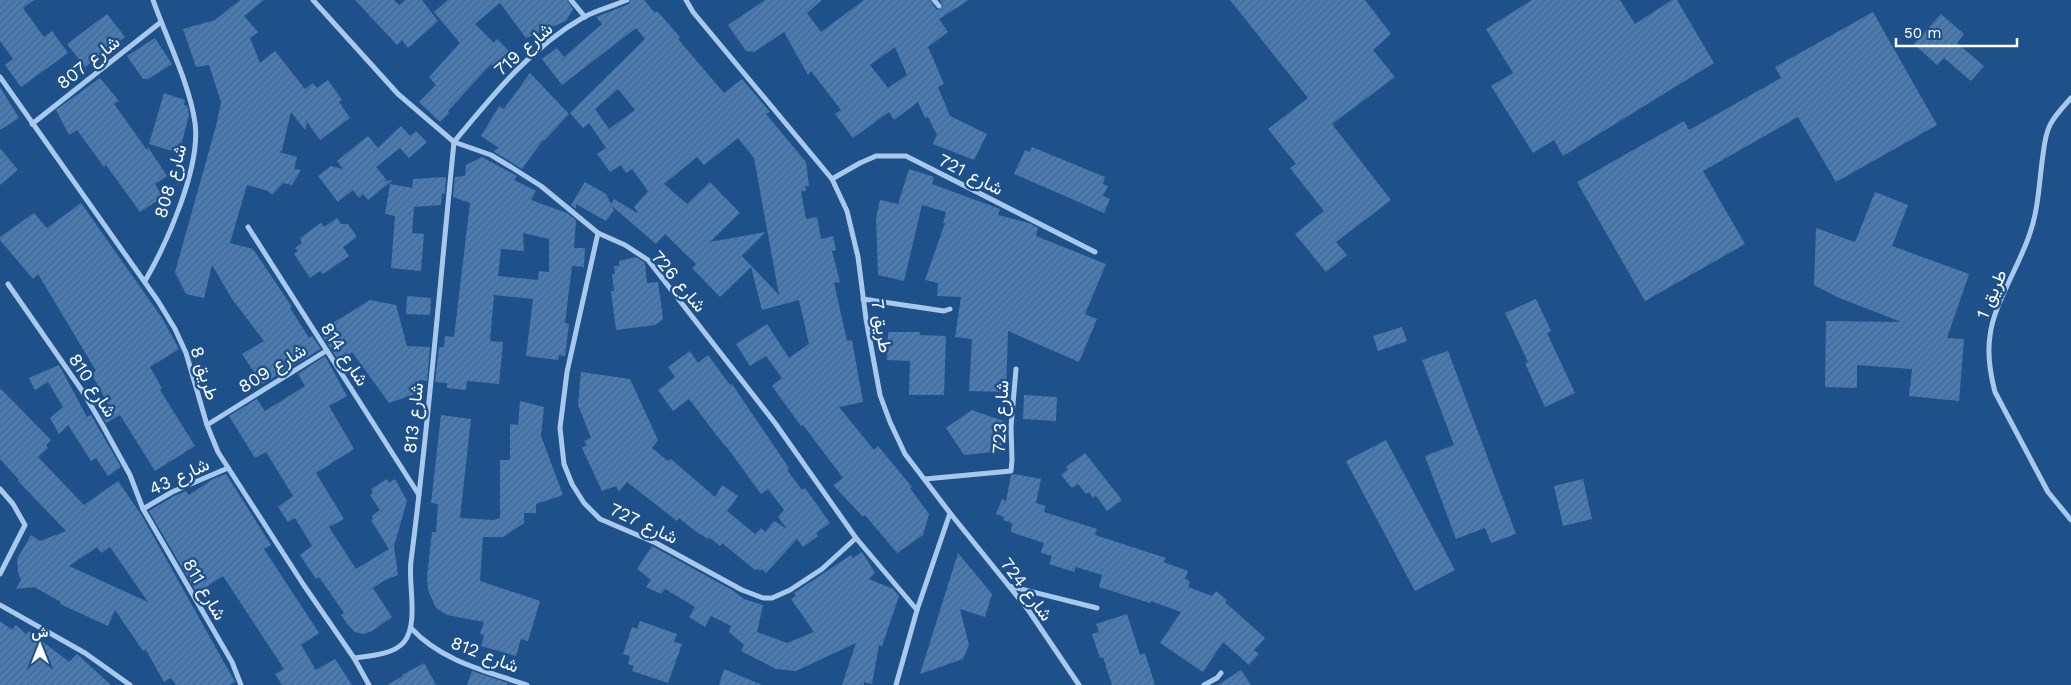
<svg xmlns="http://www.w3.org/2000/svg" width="2071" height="685" viewBox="0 0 2071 685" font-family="'Work Sans',Vazirmatn,sans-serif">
<defs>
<pattern id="building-hatch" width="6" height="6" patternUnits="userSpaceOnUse" patternTransform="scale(1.25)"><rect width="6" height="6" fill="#4a7cb4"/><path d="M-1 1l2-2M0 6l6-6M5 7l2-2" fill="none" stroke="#4b6685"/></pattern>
</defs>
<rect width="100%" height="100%" fill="#1e508a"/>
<g fill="url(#building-hatch)" fill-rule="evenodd">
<polygon points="0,0 34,0 23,8 44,37 52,31 68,53 21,87 5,65 13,59 0,41"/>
<polygon points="240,0 264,0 244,16 258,32 250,38 260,63 275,51 305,89 313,83 317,88 328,80 342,100 339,102 350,118 320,140 307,122 305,130 291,112 282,150 279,152 297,157 294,169 301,170 292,185 283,183 272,195 268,191 247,185 230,243 253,249 292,307 290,308 309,338 312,336 321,349 262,384 242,354 264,341 232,299 212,265 204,298 186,294 175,272 216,126 221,102 209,65 196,67 183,29 215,20"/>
<polygon points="355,0 394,0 399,5 405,0 422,0 438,21 408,48 402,40 397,45"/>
<polygon points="448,0 567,0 573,9 566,21 526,38 500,3 475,24 494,43 497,39 509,51 493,66 491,64 448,111 449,113 440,122 419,102 436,85 429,77 460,43 434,12"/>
<path d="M631,0H644L655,13L657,11L680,37L678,39L724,93L742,79L770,112L766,114L806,162L809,186H805L806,191H801L806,219L817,217L821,239L833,236L836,250L832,251L840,282L834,283L847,341L852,340L863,402L839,407L874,450L878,446L912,487L910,488L929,514L923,535L897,553L865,515L863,517L833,485L843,478L803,425L801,426L772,386L782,378L766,356L750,366L736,344L767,324L789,358L809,344L799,300L762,310L751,267L720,297L692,268L696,264L665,234L656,244L612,206L614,210L606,221L576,204V209L571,205L585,182L606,194L611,204L614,199L639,214L634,207L648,191L632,169L626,173L621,165L610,172L597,154L606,148L589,123L583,128L570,113L645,39L636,28L562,85L542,59L557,48L564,57L602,24L596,17L629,4ZM618,89L635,110L609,129L595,109ZM738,138L754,158L779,295L742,256L766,232L710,242L740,213L710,182L687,204L664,184L697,157L704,165Z"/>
<path d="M765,0H822L807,13L821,32L864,0H930L936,9L939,10L943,6L940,0H969L939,19L948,32L928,47L944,84L938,87L950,116L987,134L974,160L933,144L937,135L928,117L925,118L918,102L894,120L889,112L853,138L835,114L841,110L811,71L808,75L784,32L754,52L746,51L728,25ZM895,47L907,75L888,88L870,65Z"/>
<polygon points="1230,0 1365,0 1391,34 1373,50 1395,77 1332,124 1391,200 1336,242 1347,255 1326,272 1295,234 1324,211 1290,168 1296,164 1268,129 1308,98"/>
<polygon points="1532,0 1620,0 1635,24 1672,0 1677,0 1714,63 1563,156 1554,140 1533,153 1491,86 1513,73 1486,29"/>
<polygon points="1873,12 1937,125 1836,182 1798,117 1703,171 1745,244 1645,301 1577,182 1684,121 1689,130 1781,78 1775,67"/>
<polygon points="107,14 125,37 85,67 67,44"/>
<polygon points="1941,14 1964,34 1957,43 1984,66 1971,81 1944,58 1937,65 1914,44"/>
<polygon points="155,38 172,64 148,79 143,79 127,56"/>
<polygon points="530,73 569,114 544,141 543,140 522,169 493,151 499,148 481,136 499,106 504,109"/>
<polygon points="100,78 119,101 114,104 147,150 148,147 167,176 155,184 163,197 140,212 106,165 104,167 77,130 69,135 56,110"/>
<polygon points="0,87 19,118 0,130"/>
<polygon points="164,93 185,100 184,105 187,106 188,109 189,115 179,153 149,144"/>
<polygon points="401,126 410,136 416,131 427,142 409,158 400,148 376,167 386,179 384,181 393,180 368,200 363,194 359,198 353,190 338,202 318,176 331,166 343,169 337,161 368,136 378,148"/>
<polygon points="1032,147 1105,177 1103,184 1108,186 1103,196 1110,199 1104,213 1014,174 1025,150 1030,152"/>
<polygon points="0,148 18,170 0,185"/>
<path d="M482,157L517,176L514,180L536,191L531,200L567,213L576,220L574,248H585L584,267L572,266L565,323L569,324L565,356L559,355L558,360L526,356L533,299L494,295L490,341L503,342L499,384L467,381L466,390L447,388V383L435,382L439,347H444L445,336L454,337L470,203L453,197L455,177L465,176L466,165ZM523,233L549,239V272L539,271L538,280L498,276L501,249L524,251Z"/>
<polygon points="909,169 934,177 932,184 1000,209 998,215 1029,223 1038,228 1036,236 1106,264 1085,314 1097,319 1079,362 1008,331 1006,392 969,391 972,339 955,337 961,297 937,296 938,283 925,280 945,223 943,223 946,212 922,205 904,281 878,275 876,218 880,200 898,204"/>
<polygon points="446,177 445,194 442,193 441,205 414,207 412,233 424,234 421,271 391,268 395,216 385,214 390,184 412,188 413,179"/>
<polygon points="1875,192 1908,205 1892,246 1969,274 1947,338 1964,339 1959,401 1909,396 1912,369 1857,365 1857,388 1825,387 1826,321 1901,322 1837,297 1814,285 1816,228 1855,242"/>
<polygon points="81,203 162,318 179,349 150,367 162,388 160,390 195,446 155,471 120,415 106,423 99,410 108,404 91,373 96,371 86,354 38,274 33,279 0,240 0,237 34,213 47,228"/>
<polygon points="337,218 341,224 348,224 357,237 343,247 349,256 323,274 320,271 310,278 294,254 298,251 295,248 302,243 300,238 321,223 324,227"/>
<polygon points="636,257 645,263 647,283 658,282 663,319 655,325 616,330 611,291 614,291 612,274 615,274 614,266 619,266 619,261"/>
<polygon points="407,296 431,298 430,315 406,314"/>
<polygon points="1536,299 1551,331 1547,333 1575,393 1545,407 1525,363 1528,362 1505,313"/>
<polygon points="370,300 396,305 407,346 430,347 427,381 419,380 418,393 389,403 352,352 339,362 320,331"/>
<polygon points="1402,327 1407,341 1378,351 1373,336"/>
<polygon points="888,332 920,332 920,335 946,336 944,395 909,395 910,361 887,360"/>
<polygon points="690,351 698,363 708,355 730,385 732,384 789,468 787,470 802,490 805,488 830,523 816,533 818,536 803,547 797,539 766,573 762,569 760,571 758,569 755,570 722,543 720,546 710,538 708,539 695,531 679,518 677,521 627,482 619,492 616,486 602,491 582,448 587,445 584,441 591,438 578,405 581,372 630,379 658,440 652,448 668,461 671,459 715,497 722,485 738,496 727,511 755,534 761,528 765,532 774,521 787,529 778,517 784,510 768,489 761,494 729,450 717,436 689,399 673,411 658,390 675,377 668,367"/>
<polygon points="1448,351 1516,534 1491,543 1485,528 1456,539 1425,456 1454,445 1422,360"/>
<polygon points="325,356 347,396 329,406 354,449 316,473 344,519 329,527 356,569 389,549 371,520 373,519 372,516 380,510 370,495 373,493 371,489 387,479 389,483 395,479 407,501 394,546 398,575 385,580 373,588 392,617 372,631 364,634 355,632 348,625 341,615 344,613 319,577 316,579 300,555 312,546 295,518 288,522 278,507 293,496 266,452 255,458 229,416 257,399 265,411 305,386 298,374"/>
<polygon points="59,365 87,417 91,415 121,467 108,476 96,458 91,461 68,425 59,434 50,418 63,407 48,382 35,390 29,378"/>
<path d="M0,388L51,440L46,445L48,448L38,457L84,505L118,481L142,516L235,682L229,685H176L171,678L164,682L146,650L143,651L115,610L108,626L60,604L61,602L34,587L16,589L21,580L18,572L17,559L31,535L40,541L66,531L18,481L19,480L0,459ZM97,547L101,553L110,547L148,602L69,566Z"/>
<polygon points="1024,395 1057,397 1056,421 1023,419"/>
<polygon points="520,401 544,407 541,436 563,495 536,504 536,513 524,513 524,523 503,537 483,537 480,581 540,601 528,641 521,639 516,656 481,646 484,635 480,634 484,622 447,615 436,608 428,590 427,577 432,532 436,532 438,504 431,503 441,415 471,419 460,518 494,520 500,518 500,460 510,460 510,424 518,425"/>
<polygon points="972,410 1006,422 1004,443 993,452 964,455 946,428"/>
<polygon points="1386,440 1455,570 1415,591 1346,461"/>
<polygon points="1085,453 1122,500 1107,511 1096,496 1093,498 1089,492 1086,494 1078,484 1072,488 1061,475 1068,469 1066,467"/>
<polygon points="226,474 271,545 264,549 319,633 301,645 316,670 335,659 352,685 282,685 275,674 284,669 223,576 197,593 149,511 174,496 186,491 189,495 213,479"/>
<polygon points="1014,474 1041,479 1036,503 1046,506 1044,512 1097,529 1095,535 1166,558 1163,562 1188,571 1185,579 1190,581 1188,587 1212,596 1216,591 1227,600 1225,602 1265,638 1254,650 1259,654 1249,665 1223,642 1203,672 1160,643 1181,612 1151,601 1150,603 1099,587 1102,575 1076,567 1074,572 1049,564 1052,556 1041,553 1044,543 1011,532 1012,523 1003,520 1004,517 996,514 1002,499 1006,501 1011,475"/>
<polygon points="1583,479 1592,519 1563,526 1554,486"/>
<polygon points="652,546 732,590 744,599 763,605 757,632 787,643 814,632 791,599 796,596 794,593 851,555 853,558 862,552 875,573 869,579 893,589 899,596 882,646 879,645 872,684 864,682 864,685 842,685 856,643 796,671 776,669 741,651 744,645 729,632 731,626 711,616 705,627 689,617 695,607 665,589 661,594 646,587 651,580 637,569"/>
<polygon points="958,553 992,594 985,617 960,609 969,645 963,659 920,674"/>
<polygon points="1127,614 1140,655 1145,653 1155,685 1112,685 1103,657 1100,658 1092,634 1099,632 1096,624"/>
<polygon points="0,621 12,630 16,625 26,634 29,631 69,662 77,654 111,685 0,685"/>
<polygon points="640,621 677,634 674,642 682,644 668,683 632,671 634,666 628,664 630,656 623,654 632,627 637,629"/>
<polygon points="424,663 436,685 387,685 403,676 402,675"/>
<polygon points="724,669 762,685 719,685"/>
<polygon points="1241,670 1251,685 1218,685"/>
<polygon points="472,671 508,683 507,685 467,685"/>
</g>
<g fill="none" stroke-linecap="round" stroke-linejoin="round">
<g stroke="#a9c9ec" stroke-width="5">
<polyline points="313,0 398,94 454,142 491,155 511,167 541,186 598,233 625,245 648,260 775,423 856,538 917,610"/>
<polyline points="571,0 585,17"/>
<polyline points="686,0 693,12 832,179 847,211 858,257 866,319 880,395 890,422 905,454 950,513 917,610 896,685"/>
<polyline points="934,0 939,6"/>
<polyline points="0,77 158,301 175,329 186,353 207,425 218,452 303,584 354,658 369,685"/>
<path d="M2071,98C2063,107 2055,115 2050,125C2044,137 2044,150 2042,162C2039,186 2038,210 2030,233C2020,265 1993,305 1990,336C1987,355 1990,373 1995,392L2048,492L2071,520"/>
<polyline points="32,124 161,22"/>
<path d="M454,142C492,96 531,47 584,17C597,10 613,6 627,0"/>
<polyline points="832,179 860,163 876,156 906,156 1095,252"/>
<polyline points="248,227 419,495"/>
<polyline points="598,233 567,372 560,428 564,464 572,484 584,503 600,519 656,543 742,590 763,598 772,598 790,590 822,569 856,538"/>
<path d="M145,281C167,243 201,167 195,123C190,85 166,37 153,0"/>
<polyline points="8,284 83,392 103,426 130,475 143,509 232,662 241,685"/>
<polyline points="863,299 944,311 950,309"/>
<polyline points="207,425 326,351"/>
<polyline points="925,479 1011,471 1012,460 1011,427 1016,369"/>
<polyline points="0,489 13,504 25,525 0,574"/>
<polyline points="143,509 172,492 228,468"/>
<polyline points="950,513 1029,611 1079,685"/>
<polyline points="1009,586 1097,608"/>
<polyline points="0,605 85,653 130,685"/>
<path d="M411,628C441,661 486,671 527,685"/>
<path d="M354,658C369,656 393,655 404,642C419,624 408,584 411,561C429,422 440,282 454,142"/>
<polyline points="1204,685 1217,678 1221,673"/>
</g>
</g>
<g text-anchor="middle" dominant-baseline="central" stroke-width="5" stroke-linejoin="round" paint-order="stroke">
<g font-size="18" fill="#fff" stroke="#1e508a">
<text transform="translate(523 49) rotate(-41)">شارع 719</text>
<text transform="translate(88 62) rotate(-38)">شارع 807</text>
<text transform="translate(971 174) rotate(27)">شارع 721</text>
<text transform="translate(170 181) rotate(-74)">شارع 808</text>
<text transform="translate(679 281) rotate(50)">شارع 726</text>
<text transform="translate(1991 294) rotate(-67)">طريق 1</text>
<text transform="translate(882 326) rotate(81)">7 طريق</text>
<text transform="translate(345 354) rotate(57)">شارع 814</text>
<text transform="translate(272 368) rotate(-32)">شارع 809</text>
<text transform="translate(205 373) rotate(72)">طريق 8</text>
<text transform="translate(93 385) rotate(57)">شارع 810</text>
<text transform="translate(1000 417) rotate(-87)">شارع 723</text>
<text transform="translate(413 418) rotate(-84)">شارع 813</text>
<text transform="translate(179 476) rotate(-25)">شارع 43</text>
<text transform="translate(644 523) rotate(25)">شارع 727</text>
<text transform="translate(205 589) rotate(60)">شارع 811</text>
<text transform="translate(1027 589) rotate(53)">شارع 724</text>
<text transform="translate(485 654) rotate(21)">شارع 812</text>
</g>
</g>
<g transform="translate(40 645)" stroke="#1e508a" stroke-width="4" paint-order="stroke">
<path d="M0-4L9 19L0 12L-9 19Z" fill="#ffffff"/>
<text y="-8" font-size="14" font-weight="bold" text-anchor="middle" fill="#ffffff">ش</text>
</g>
<path d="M1896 38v8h121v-8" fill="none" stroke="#ffffff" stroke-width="2.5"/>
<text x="1904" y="38" font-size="15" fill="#ffffff" stroke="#1e508a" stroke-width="4" paint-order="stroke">50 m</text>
</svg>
